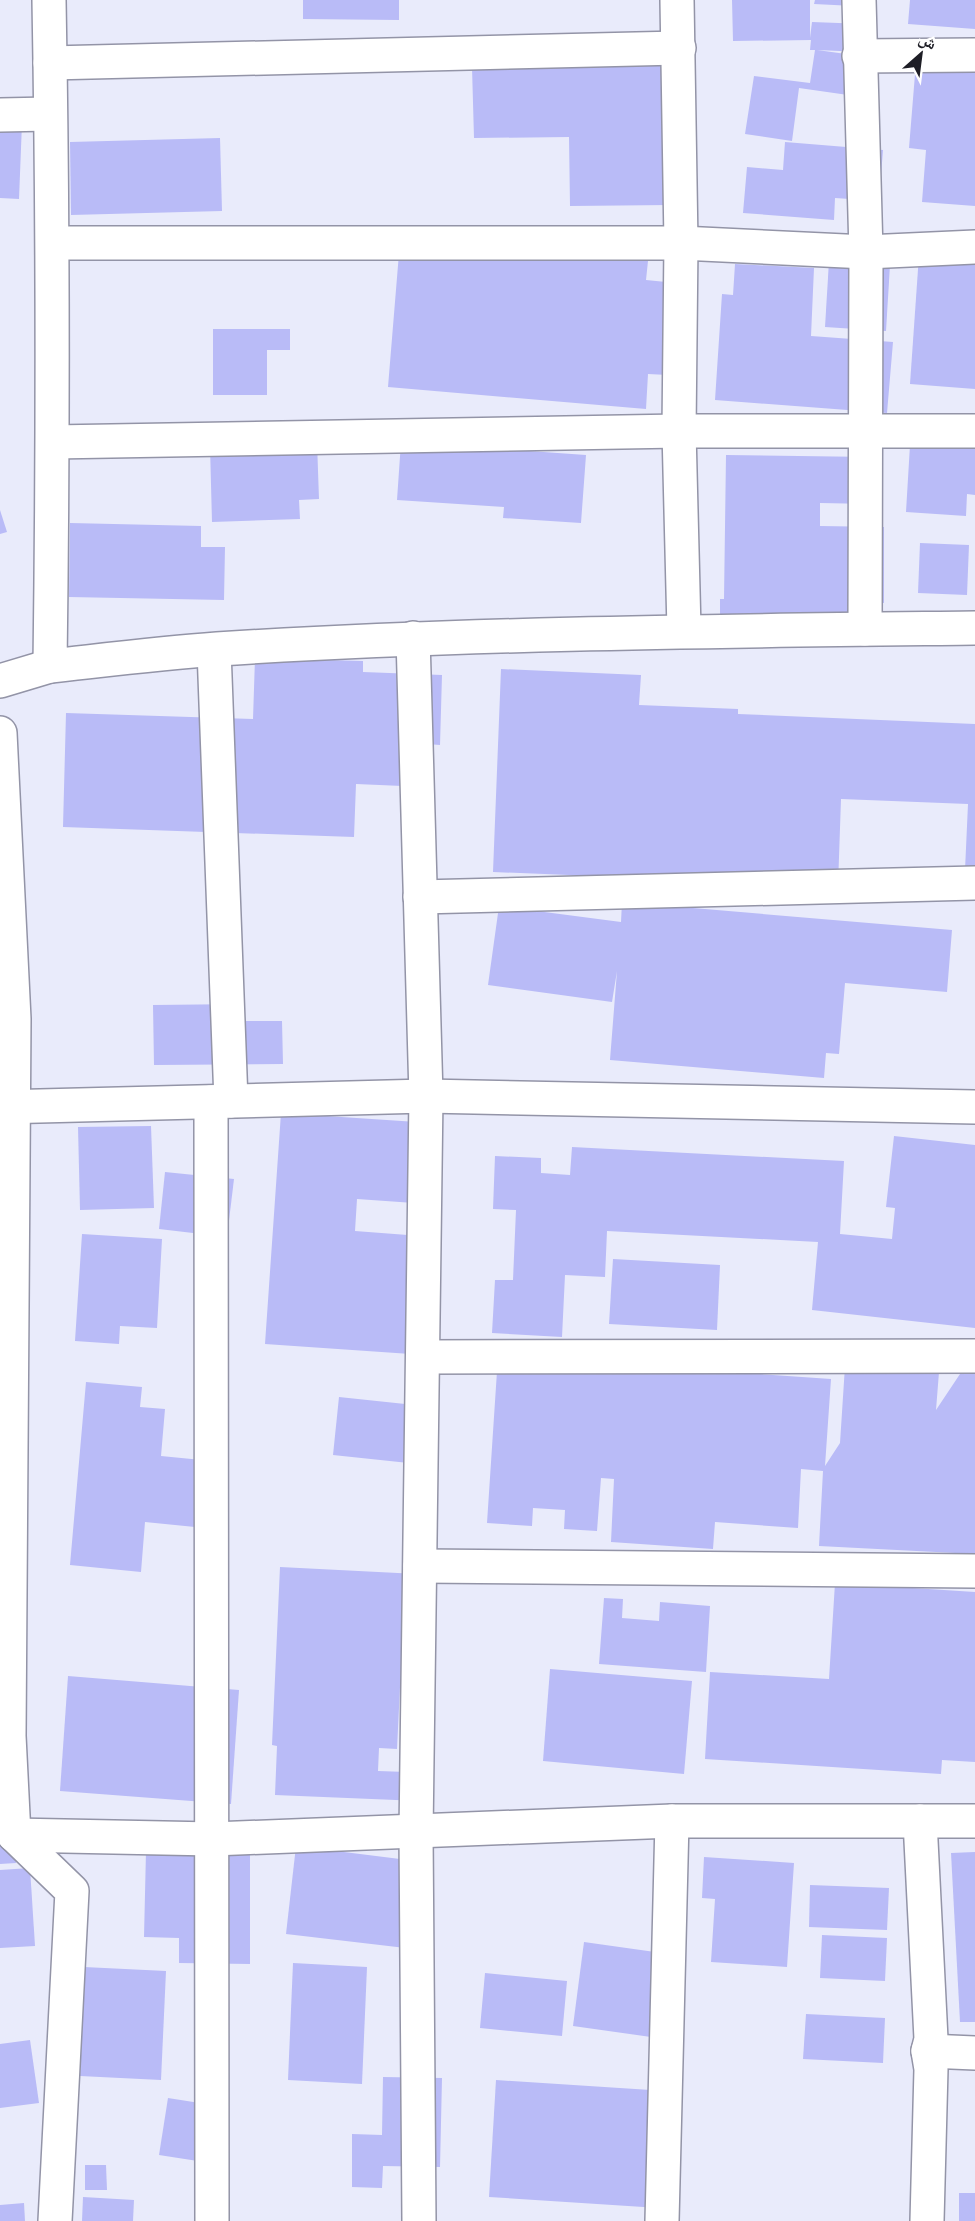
<svg xmlns="http://www.w3.org/2000/svg" width="975" height="2221" viewBox="0 0 975 2221" font-family="Commissioner,'Noto Naskh Arabic',sans-serif">
<rect width="100%" height="100%" fill="#e9ebfb"/>
<g fill="#b9bbf7">
<polygon points="303,0 399,0 399,20 303,19"/>
<polygon points="732,0 810,0 810,38 812,22 865,24 863,52 817,50 875,58 869,98 799,88 792,141 745,134 754,76 810,83 815,50 810,50 811,40 733,41"/>
<polygon points="815,0 855,0 854,6 814,4"/>
<polygon points="910,0 975,0 975,29 908,24"/>
<polygon points="916,62 975,67 975,206 922,202 926,150 909,148"/>
<polygon points="668,65 670,205 570,206 569,137 474,138 472,67"/>
<polygon points="0,122 22,123 19,199 0,198"/>
<polygon points="220,138 222,211 71,215 70,142"/>
<polygon points="785,142 883,150 879,201 835,198 834,220 743,213 747,167 783,170"/>
<polygon points="400,241 648,261 646,280 676,283 668,375 648,374 646,409 388,387"/>
<polygon points="919,255 975,260 975,389 910,384"/>
<polygon points="829,261 890,265 886,331 825,327"/>
<polygon points="735,264 814,268 811,336 893,342 887,413 715,400 722,294 733,295"/>
<polygon points="213,329 290,329 290,350 267,350 267,395 213,395"/>
<polygon points="317,442 319,499 299,500 300,519 212,522 210,446"/>
<polygon points="401,442 586,455 581,523 503,518 504,507 397,500"/>
<polygon points="910,445 975,449 975,495 967,494 966,516 906,512"/>
<polygon points="726,455 871,457 871,504 820,503 820,526 884,527 884,603 872,602 872,640 720,638 720,599 724,599"/>
<polygon points="0,510 7,532 0,534"/>
<polygon points="70,523 201,526 201,547 225,547 224,600 69,597"/>
<polygon points="920,543 969,545 967,595 918,593"/>
<polygon points="255,658 363,661 363,672 442,675 440,745 427,744 426,787 356,784 354,837 63,827 66,713 253,719"/>
<polygon points="501,669 641,675 639,705 738,709 738,714 975,724 975,871 965,870 968,804 841,799 838,886 493,872"/>
<polygon points="622,902 952,930 947,992 845,983 839,1054 826,1053 824,1078 610,1060 617,971 612,1002 488,985 499,906 621,922"/>
<polygon points="244,1004 245,1021 282,1021 283,1064 154,1065 153,1005"/>
<polygon points="281,1113 432,1123 414,1203 357,1199 355,1231 434,1237 425,1355 265,1344"/>
<polygon points="151,1126 154,1208 80,1210 78,1127"/>
<polygon points="894,1136 975,1145 975,1328 812,1310 818,1242 607,1231 605,1277 565,1275 562,1337 492,1333 495,1280 513,1280 516,1210 493,1209 495,1156 541,1158 541,1173 570,1175 572,1147 844,1161 840,1234 892,1239 895,1208 886,1207"/>
<polygon points="165,1172 234,1179 227,1237 159,1229"/>
<polygon points="82,1234 162,1239 157,1328 120,1326 119,1344 75,1341"/>
<polygon points="613,1259 720,1265 717,1330 609,1324"/>
<polygon points="498,1356 831,1379 825,1466 840,1443 845,1366 939,1372 936,1410 964,1368 975,1369 975,1554 819,1546 823,1471 801,1469 798,1528 715,1522 713,1549 611,1542 614,1479 601,1478 597,1531 564,1529 565,1510 533,1508 532,1526 487,1523"/>
<polygon points="86,1382 142,1387 140,1407 165,1409 161,1456 222,1462 215,1529 145,1522 141,1572 70,1565"/>
<polygon points="339,1397 424,1406 418,1464 333,1455"/>
<polygon points="280,1567 437,1575 432,1688 400,1687 397,1749 379,1748 378,1771 407,1772 420,1801 275,1795 277,1746 272,1745"/>
<polygon points="835,1583 975,1592 975,1762 942,1760 941,1774 705,1759 710,1672 829,1679"/>
<polygon points="604,1598 623,1599 622,1618 659,1621 660,1602 710,1606 706,1672 599,1664"/>
<polygon points="550,1669 692,1681 684,1774 543,1761"/>
<polygon points="68,1676 239,1690 231,1804 60,1791"/>
<polygon points="10,1808 16,1863 0,1864 0,1809"/>
<polygon points="296,1846 424,1862 414,1949 286,1934"/>
<polygon points="146,1851 250,1853 250,1964 179,1963 179,1938 144,1937"/>
<polygon points="975,1852 975,2022 960,2022 951,1853"/>
<polygon points="704,1857 794,1863 787,1967 711,1962 715,1899 702,1898"/>
<polygon points="30,1868 35,1946 0,1948 0,1870"/>
<polygon points="810,1885 889,1888 887,1930 809,1927"/>
<polygon points="822,1935 887,1938 885,1981 820,1978"/>
<polygon points="584,1942 662,1953 651,2037 573,2026"/>
<polygon points="293,1963 367,1967 362,2084 288,2080"/>
<polygon points="84,1967 166,1971 161,2080 80,2076"/>
<polygon points="485,1973 567,1981 562,2036 480,2028"/>
<polygon points="806,2014 885,2018 883,2063 803,2059"/>
<polygon points="30,2040 39,2103 0,2108 0,2044"/>
<polygon points="383,2077 442,2078 440,2167 383,2166 382,2188 352,2187 352,2134 382,2135"/>
<polygon points="496,2080 666,2091 659,2208 489,2197"/>
<polygon points="168,2098 225,2107 217,2164 159,2155"/>
<polygon points="85,2165 106,2165 107,2190 85,2190"/>
<rect x="959" y="2193" width="16" height="28"/>
<polygon points="83,2197 134,2200 133,2221 82,2221"/>
<polygon points="24,2203 25,2221 0,2221 0,2205"/>
</g>
<g fill="none" stroke-linecap="round" stroke-linejoin="round">
<defs>
<g id="minor">
<path d="M49,0C53,222 53,444 50,666C105,660 161,653 217,649C469,633 722,631 975,628"/>
<polyline points="677,0 681,243 679,431 684,630"/>
<polyline points="859,0 866,252 865,629"/>
<polyline points="859,56 975,55"/>
<polyline points="50,63 679,48"/>
<polyline points="0,115 49,114"/>
<polyline points="53,243 681,243 866,252 975,247"/>
<polyline points="53,442 679,431 975,431"/>
<polyline points="413,638 426,1096 416,1833 419,2221"/>
<polyline points="214,650 231,1101"/>
<polyline points="0,681 50,666"/>
<polyline points="0,733 14,1019 9,1736 14,1835 72,1891 55,2221"/>
<polyline points="420,897 975,883"/>
<polyline points="211,1102 212,2221"/>
<polyline points="0,1107 426,1096 975,1107"/>
<polyline points="423,1357 975,1356"/>
<polyline points="420,1566 975,1571"/>
<polyline points="920,1821 931,2039 928,2051 931,2069 927,2221"/>
<polyline points="14,1835 213,1839 672,1821 975,1821"/>
<polyline points="928,2051 975,2053"/>
<polyline points="662,2221 672,1821"/>
</g>
</defs>
<use href="#minor" stroke="#9394a7" stroke-width="36"/>
<use href="#minor" stroke="#fff" stroke-width="33"/>
</g>
<g transform="translate(921 54) rotate(28)" stroke="#ffffff" stroke-width="4.5" paint-order="stroke">
<path d="M0-4.5L10 22L0 15L-10 22Z" fill="#1e1e26"/>
<text y="-9" font-size="16" font-weight="bold" text-anchor="middle" fill="#1e1e26">ش</text>
</g>
</svg>
